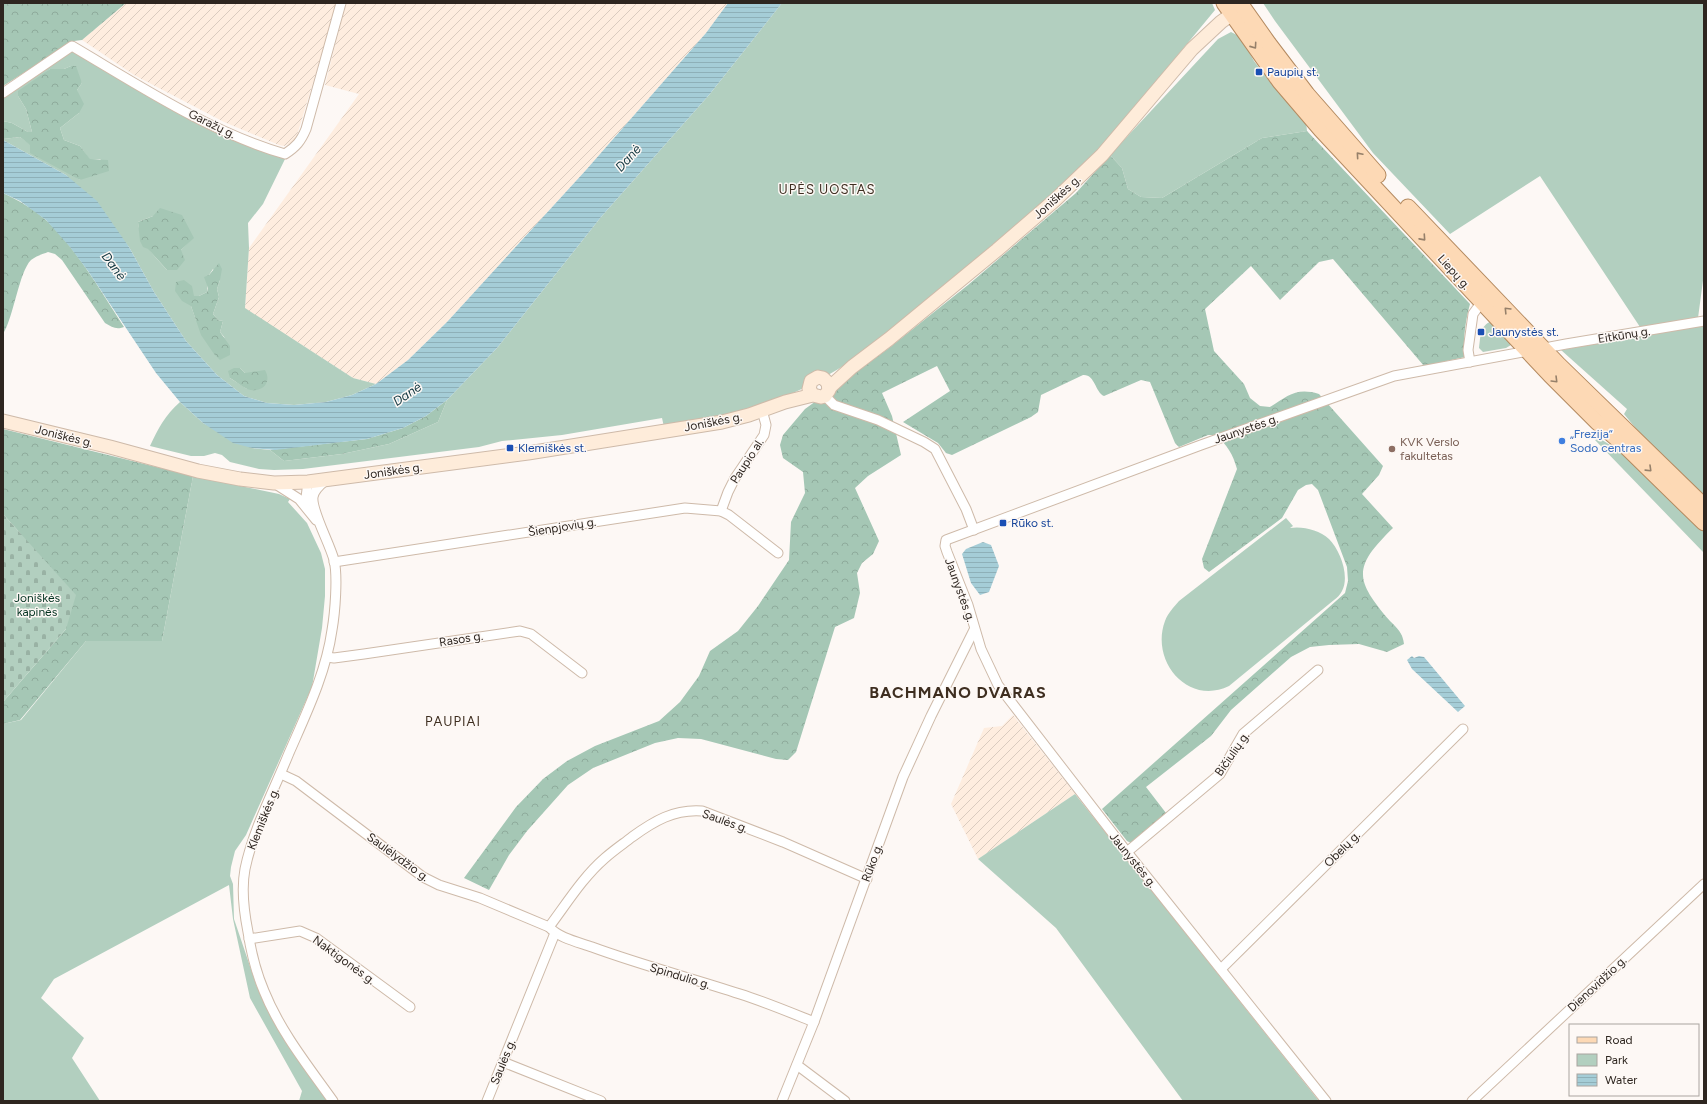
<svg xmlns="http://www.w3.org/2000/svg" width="1707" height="1104" viewBox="0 0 1707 1104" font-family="Figtree,sans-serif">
<defs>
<pattern id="industrial-furrows" width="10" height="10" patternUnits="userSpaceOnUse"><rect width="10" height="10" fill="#feeddf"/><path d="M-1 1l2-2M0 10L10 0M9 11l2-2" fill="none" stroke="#dacbbf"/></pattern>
<pattern id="forest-crowns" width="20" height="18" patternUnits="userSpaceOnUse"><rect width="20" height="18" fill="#a5c7b5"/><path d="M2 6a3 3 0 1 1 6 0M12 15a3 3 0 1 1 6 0" fill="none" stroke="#8eab9b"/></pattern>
<pattern id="cemetery-stones" width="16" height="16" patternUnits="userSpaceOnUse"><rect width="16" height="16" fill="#b2cfbf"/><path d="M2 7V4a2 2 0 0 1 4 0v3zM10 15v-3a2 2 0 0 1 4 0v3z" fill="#99b2a4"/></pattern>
<pattern id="water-rules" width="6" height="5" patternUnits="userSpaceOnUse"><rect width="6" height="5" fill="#a5cdd7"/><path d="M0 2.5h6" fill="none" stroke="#8eb0b8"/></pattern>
</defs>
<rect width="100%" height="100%" fill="#fdf8f5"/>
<g fill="url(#industrial-furrows)">
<polygon points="126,3 337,3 295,142 284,146 279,145 224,122 134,75 82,40"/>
<polygon points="346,3 728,3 706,33 586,170 447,322 408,360 376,384 353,378 245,309 249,248 359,94 325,85"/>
<polygon points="1013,715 1075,794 978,859 951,804 984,728 1002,726"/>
</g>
<g fill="#b2cfbf" fill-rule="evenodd">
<path d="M782,3H1212L1215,10L1125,119L1079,172L1048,200L860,355C825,379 780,402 739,413C714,419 688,422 664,427L662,418L562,435L502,441L479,447L303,469L274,470L259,469L230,462L222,455L215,453L204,456H191L150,446C158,429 165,415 180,402L203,423L252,448L270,450L284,461L342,454L389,444L438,422L447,400L497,348L601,217L709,95Z"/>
<polygon points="1263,3 1704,3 1704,273 1698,318 1640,327 1540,176 1450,234 1373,153 1275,21"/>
<polygon points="1231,32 1241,37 1254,61 1270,82 1306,122 1307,131 1262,138 1162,198 1141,197 1128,189 1122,168 1110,155 1218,39"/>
<path d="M73,51L145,94L286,157L263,204L248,223L249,248L245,308L353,378L376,384L352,395L326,402L294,405L267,403L244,396L217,375L186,341L154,292L129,247L66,175L3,140V139L20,137L80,180L101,159L90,160L80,146L64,140L60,128L79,113L77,90L82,83L71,66L64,69H50L18,96L26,109L32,132H28L12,123L3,121V96ZM153,216L193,238L181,250L167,270C154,256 140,242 138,222ZM213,269L220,280L217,289L219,297L213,314L218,320L223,321L220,332L225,338L196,320L191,306L194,296H199L207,292L209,275ZM240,368L245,373H253L247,389L230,378Z"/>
<path d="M1492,321L1512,341L1511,345L1506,348L1483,352L1479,348C1481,336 1479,326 1492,321Z"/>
<polygon points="1704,325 1704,498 1651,447 1624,414 1627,409 1561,350"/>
<polygon points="1599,438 1618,450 1621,449 1704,530 1704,553 1595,440"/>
<polygon points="193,476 279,494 290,499 288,502 307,523 321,553 325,569 325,596 322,628 312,687 246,835 235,851 231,867 230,876 233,884 234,919 257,987 272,1017 290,1048 327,1101 299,1101 302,1091 250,998 233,919 229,885 54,979 41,998 84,1038 72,1058 100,1101 3,1101 3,724 21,720 86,641 162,641"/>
<path d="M1286,518L1293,526L1290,528C1303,526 1319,530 1329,539C1340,550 1350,576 1342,591C1340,595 1337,598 1334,600L1229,686C1188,706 1150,661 1165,621C1168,613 1174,607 1179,601Z"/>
<polygon points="1075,794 1319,1101 1183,1101 1056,928 978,859"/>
</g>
<g fill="url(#forest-crowns)">
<polygon points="3,3 126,3 82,40 74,41 3,86"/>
<polygon points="71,66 76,66 82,83 77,90 84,104 79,113 60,128 64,140 80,146 90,159 108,160 109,171 80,180 30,153 30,145 20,137 3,139 3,121 12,123 28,132 32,132 26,109 18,96 18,91 50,69 64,69"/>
<path d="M1307,131L1470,304C1465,323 1463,338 1465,357L1424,366L1333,259L1319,262L1280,300L1251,266L1205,309L1214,351L1244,384L1250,398L1260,406L1270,407C1288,396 1296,387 1319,394L1383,466L1379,475L1362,494L1393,528C1353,567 1354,579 1390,621C1397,628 1403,633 1404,644L1387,652L1359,644L1329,645L1310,647L1291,657L1231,710L1211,736L1146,787L1166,813L1164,816L1131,843L1127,841L1102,809L1345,593L1348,581L1347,567L1318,490L1312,484L1306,485L1298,490L1282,518L1209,572L1204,568L1202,559L1237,469C1233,454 1227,445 1216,435H1208L1179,447L1175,443L1150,382L1141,380L1104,396C1095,392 1095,374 1083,375L1041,395L1038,412L1031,417L952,455L946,453L938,443L903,422L950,391L937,366L882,393L892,416L901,455L868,476L855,488L879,541L873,554L862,563L857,573L860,593L854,618L835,627L796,752L788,760L776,759L701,739L678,738L655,743L593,768L568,785L527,831L509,855L489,890L464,878L516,807L543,779L567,761L595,746L659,721L680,702L699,676L710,651L738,631L758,606L789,560L791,522L805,493L803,472L783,458L780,445L783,435L805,409L889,348L968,285L1076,193L1110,155L1122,168L1128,189L1141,197L1162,198L1262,138Z"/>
<path d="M3,193C18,200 34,209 47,221C78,251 100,290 124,327C116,330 112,327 105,323L62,260L55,254L48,252C43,254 36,256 31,260C19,272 14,316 3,334Z"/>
<polygon points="160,208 182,215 194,238 181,250 185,260 177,270 167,270 148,249 143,247 140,241 138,222 153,216"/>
<polygon points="219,263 222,269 220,280 217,289 219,297 213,314 218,320 223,321 220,332 230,346 230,355 220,360 214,354 201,335 191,306 182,301 175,291 176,282 184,280 192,286 194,296 199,296 207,292 208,288 204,277 209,275"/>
<path d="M234,368H240L245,373L265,370C273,384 260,394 247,389C241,386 235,381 230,378L228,371Z"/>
<polygon points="447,400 438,422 389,444 342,454 284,461 270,450 367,439 403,428 426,416"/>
<polygon points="3,429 193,476 162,641 86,641 20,720 3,724 3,702 66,629 20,533 3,514"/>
</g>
<polygon fill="url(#cemetery-stones)" points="3,514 76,595 66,629 3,702"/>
<g fill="url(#water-rules)">
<polygon points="728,3 782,3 709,95 601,217 497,348 447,400 426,416 403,428 367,439 275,450 252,448 233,443 203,423 180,402 156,373 88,271 70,247 46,220 20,201 3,193 3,140 66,175 97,201 129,247 154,292 186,341 217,375 244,396 267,403 294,405 326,402 352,395 376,384 408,360 447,322 586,170 706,33"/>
<polygon points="983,542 991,545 999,566 989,592 980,595 971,583 962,554 966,549"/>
<polygon points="1412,656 1414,658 1419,656 1424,657 1465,706 1458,712 1412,669 1407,660"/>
</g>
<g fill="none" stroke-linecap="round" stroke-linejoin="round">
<defs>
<g id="street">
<path d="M3,93L72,46C140,86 209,132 285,154C296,147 301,141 306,129L341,3"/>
<polyline points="1470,362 1468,350 1473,314 1481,303"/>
<polyline points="825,396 834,405 878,420 924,442 935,449 966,509 974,530"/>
<path d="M325,481C320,485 314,490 313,497C311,510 330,544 334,560C338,576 335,613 332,630C326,673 306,714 289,753C274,790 253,830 245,869C241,890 244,912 248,932C251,952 256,972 264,991C280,1031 308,1066 333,1101"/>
<polyline points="274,483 299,499 316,520"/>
<polyline points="305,505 308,482"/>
<polyline points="721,511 728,492 735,478 764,435 766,425 762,410"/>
<polyline points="334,562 685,508 721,511 729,515 778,553"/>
<polyline points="327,657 334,658 364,654 520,631 531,634 582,673"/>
<path d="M281,774L296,781L423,877L439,885L480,898L549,927C559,938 578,942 592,947C641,965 691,978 740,994C765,1002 789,1012 814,1022"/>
<polyline points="1127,852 1220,774 1243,734 1318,670"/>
<path d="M549,927C567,903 583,877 605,858C614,850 623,844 632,837C654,821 674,809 702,811L783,842L867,879"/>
<polyline points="249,939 300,931 316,938 410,1007"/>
<polyline points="1221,969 1463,729"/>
<polyline points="503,1062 601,1101"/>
<polyline points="797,1065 845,1101"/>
<polyline points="487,1101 555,933"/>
<polyline points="782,1101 814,1022 903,777 931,716 974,630"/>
<polyline points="1326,1101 1127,852 998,685 981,649 968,605 947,552 945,546 946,540 1201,445 1394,376 1566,344 1704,321"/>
<polyline points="1472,1101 1704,884"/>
</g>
<g id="secondary">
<polyline points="829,388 852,367 889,339 997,250 1055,200 1102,155 1192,49 1221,22 1239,9"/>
<polyline points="3,421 110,447 198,471 240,479 274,483 308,482 528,453 722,422 749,415 785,402 813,395 821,397 825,396 829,390 828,383 823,378 818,377 811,381 809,389 813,395"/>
</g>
<g id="primary">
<polyline points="1224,3 1280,82 1321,130 1550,375 1597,422 1623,444 1704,523"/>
<polyline points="1240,3 1269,44 1307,94 1378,175"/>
<polyline points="1408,207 1559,365 1704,506"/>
</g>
</defs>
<use href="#street" stroke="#cebaa9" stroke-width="11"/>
<use href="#secondary" stroke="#cebaa9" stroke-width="15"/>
<use href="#primary" stroke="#b48a60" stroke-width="17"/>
<use href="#street" stroke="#fff" stroke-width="9"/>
<use href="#secondary" stroke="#feecda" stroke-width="13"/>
<use href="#primary" stroke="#fdd9b5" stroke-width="15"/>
</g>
<defs><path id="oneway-chevron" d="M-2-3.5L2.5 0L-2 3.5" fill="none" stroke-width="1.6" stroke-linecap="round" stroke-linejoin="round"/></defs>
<g stroke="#96806a">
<use href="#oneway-chevron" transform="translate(1254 46) rotate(55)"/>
<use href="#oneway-chevron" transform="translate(1359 155) rotate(-131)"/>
<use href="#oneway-chevron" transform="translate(1423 238) rotate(48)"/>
<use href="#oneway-chevron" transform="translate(1507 310) rotate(-134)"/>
<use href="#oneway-chevron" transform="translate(1555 380) rotate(45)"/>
<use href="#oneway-chevron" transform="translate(1649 469) rotate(44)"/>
</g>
<g fill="#1a4fb4" stroke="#fdf8f5" stroke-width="1.5">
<rect x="1255" y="68" width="8" height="8" rx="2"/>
<rect x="1477" y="328" width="8" height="8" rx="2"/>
<rect x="506" y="444" width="8" height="8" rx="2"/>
<rect x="999" y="519" width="8" height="8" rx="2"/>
</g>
<circle fill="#3f7fe0" stroke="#fdf8f5" stroke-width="1.5" cx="1562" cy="441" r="4"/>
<circle fill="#8d6e63" stroke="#fdf8f5" stroke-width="1.5" cx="1392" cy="449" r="4"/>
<g text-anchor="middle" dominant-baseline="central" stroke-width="3" stroke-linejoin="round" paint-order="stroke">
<g font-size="12" fill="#164399" stroke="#fdf8f5" text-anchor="start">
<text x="1267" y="72">Paupių st.</text>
<text x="1489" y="332">Jaunystės st.</text>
<text x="518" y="448">Klemiškės st.</text>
<text x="1011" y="523">Rūko st.</text>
</g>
<g font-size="12" fill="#2e2620" stroke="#fdf8f5">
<text transform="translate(212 124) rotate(26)">Garažų g.</text>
<text transform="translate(1057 197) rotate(-42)">Joniškės g.</text>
<text transform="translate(1454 272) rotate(48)">Liepų g.</text>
<text transform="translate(1624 335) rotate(-9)">Eitkūnų g.</text>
<text transform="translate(713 422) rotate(-11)">Joniškės g.</text>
<text transform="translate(1246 429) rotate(-19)">Jaunystės g.</text>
<text transform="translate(64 436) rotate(14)">Joniškės g.</text>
<text transform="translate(747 461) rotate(-57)">Paupio al.</text>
<text transform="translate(393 471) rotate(-8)">Joniškės g.</text>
<text transform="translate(562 527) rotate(-9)">Šienpjovių g.</text>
<text transform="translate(960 590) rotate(70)">Jaunystės g.</text>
<text transform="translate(461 639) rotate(-9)">Rasos g.</text>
<text transform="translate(1232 754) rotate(-55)">Bičiulių g.</text>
<text transform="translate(263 819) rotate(-68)">Klemiškės g.</text>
<text transform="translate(725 821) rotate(20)">Saulės g.</text>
<text transform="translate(1342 849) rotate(-45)">Obelų g.</text>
<text transform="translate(398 857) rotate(36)">Saulėlydžio g.</text>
<text transform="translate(1133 860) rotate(51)">Jaunystės g.</text>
<text transform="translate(872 863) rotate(-70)">Rūko g.</text>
<text transform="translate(344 960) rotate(36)">Naktigonės g.</text>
<text transform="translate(680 976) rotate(17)">Spindulio g.</text>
<text transform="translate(1597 984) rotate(-43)">Dienovidžio g.</text>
<text transform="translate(503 1062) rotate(-68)">Saulės g.</text>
</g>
<g font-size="12" fill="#366cbe" stroke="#fdf8f5" text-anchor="start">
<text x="1570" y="434">„Frezija“<tspan x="1570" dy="14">Sodo centras</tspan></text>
</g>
<g font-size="12" fill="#785e54" stroke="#fdf8f5" text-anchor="start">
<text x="1400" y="442">KVK Verslo<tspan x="1400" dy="14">fakultetas</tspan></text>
</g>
<g font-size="12" fill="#023220" stroke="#fdf8f5">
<text x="37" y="598">Joniškės<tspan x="37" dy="14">kapinės</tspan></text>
</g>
<g font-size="13" font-style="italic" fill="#143942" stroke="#fdf8f5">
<text transform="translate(628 158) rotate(-48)">Danė</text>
<text transform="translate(114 266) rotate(53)">Danė</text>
<text transform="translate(407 394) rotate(-34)">Danė</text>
</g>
<g font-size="13" letter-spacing="1" fill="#3e2e20" stroke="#fdf8f5">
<text x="827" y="189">UPĖS UOSTAS</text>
<text x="453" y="721">PAUPIAI</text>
</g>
<g font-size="16" font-weight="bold" letter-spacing="1" fill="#3e2e20" stroke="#fdf8f5">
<text x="958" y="692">BACHMANO DVARAS</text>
</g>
</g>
<rect width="1707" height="1104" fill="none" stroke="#2e2620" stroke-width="8"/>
<rect x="1569" y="1024" width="130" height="72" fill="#fdf8f5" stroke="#aaa4a0"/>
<rect x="1577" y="1037" width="20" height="6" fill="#fdd9b5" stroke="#aaa4a0"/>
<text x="1605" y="1044" font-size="12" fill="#2e2620">Road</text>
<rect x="1577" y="1054" width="20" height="12" fill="#b2cfbf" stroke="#aaa4a0"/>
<text x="1605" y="1064" font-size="12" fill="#2e2620">Park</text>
<rect x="1577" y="1074" width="20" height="12" fill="url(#water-rules)" stroke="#aaa4a0"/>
<text x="1605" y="1084" font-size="12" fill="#2e2620">Water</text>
</svg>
